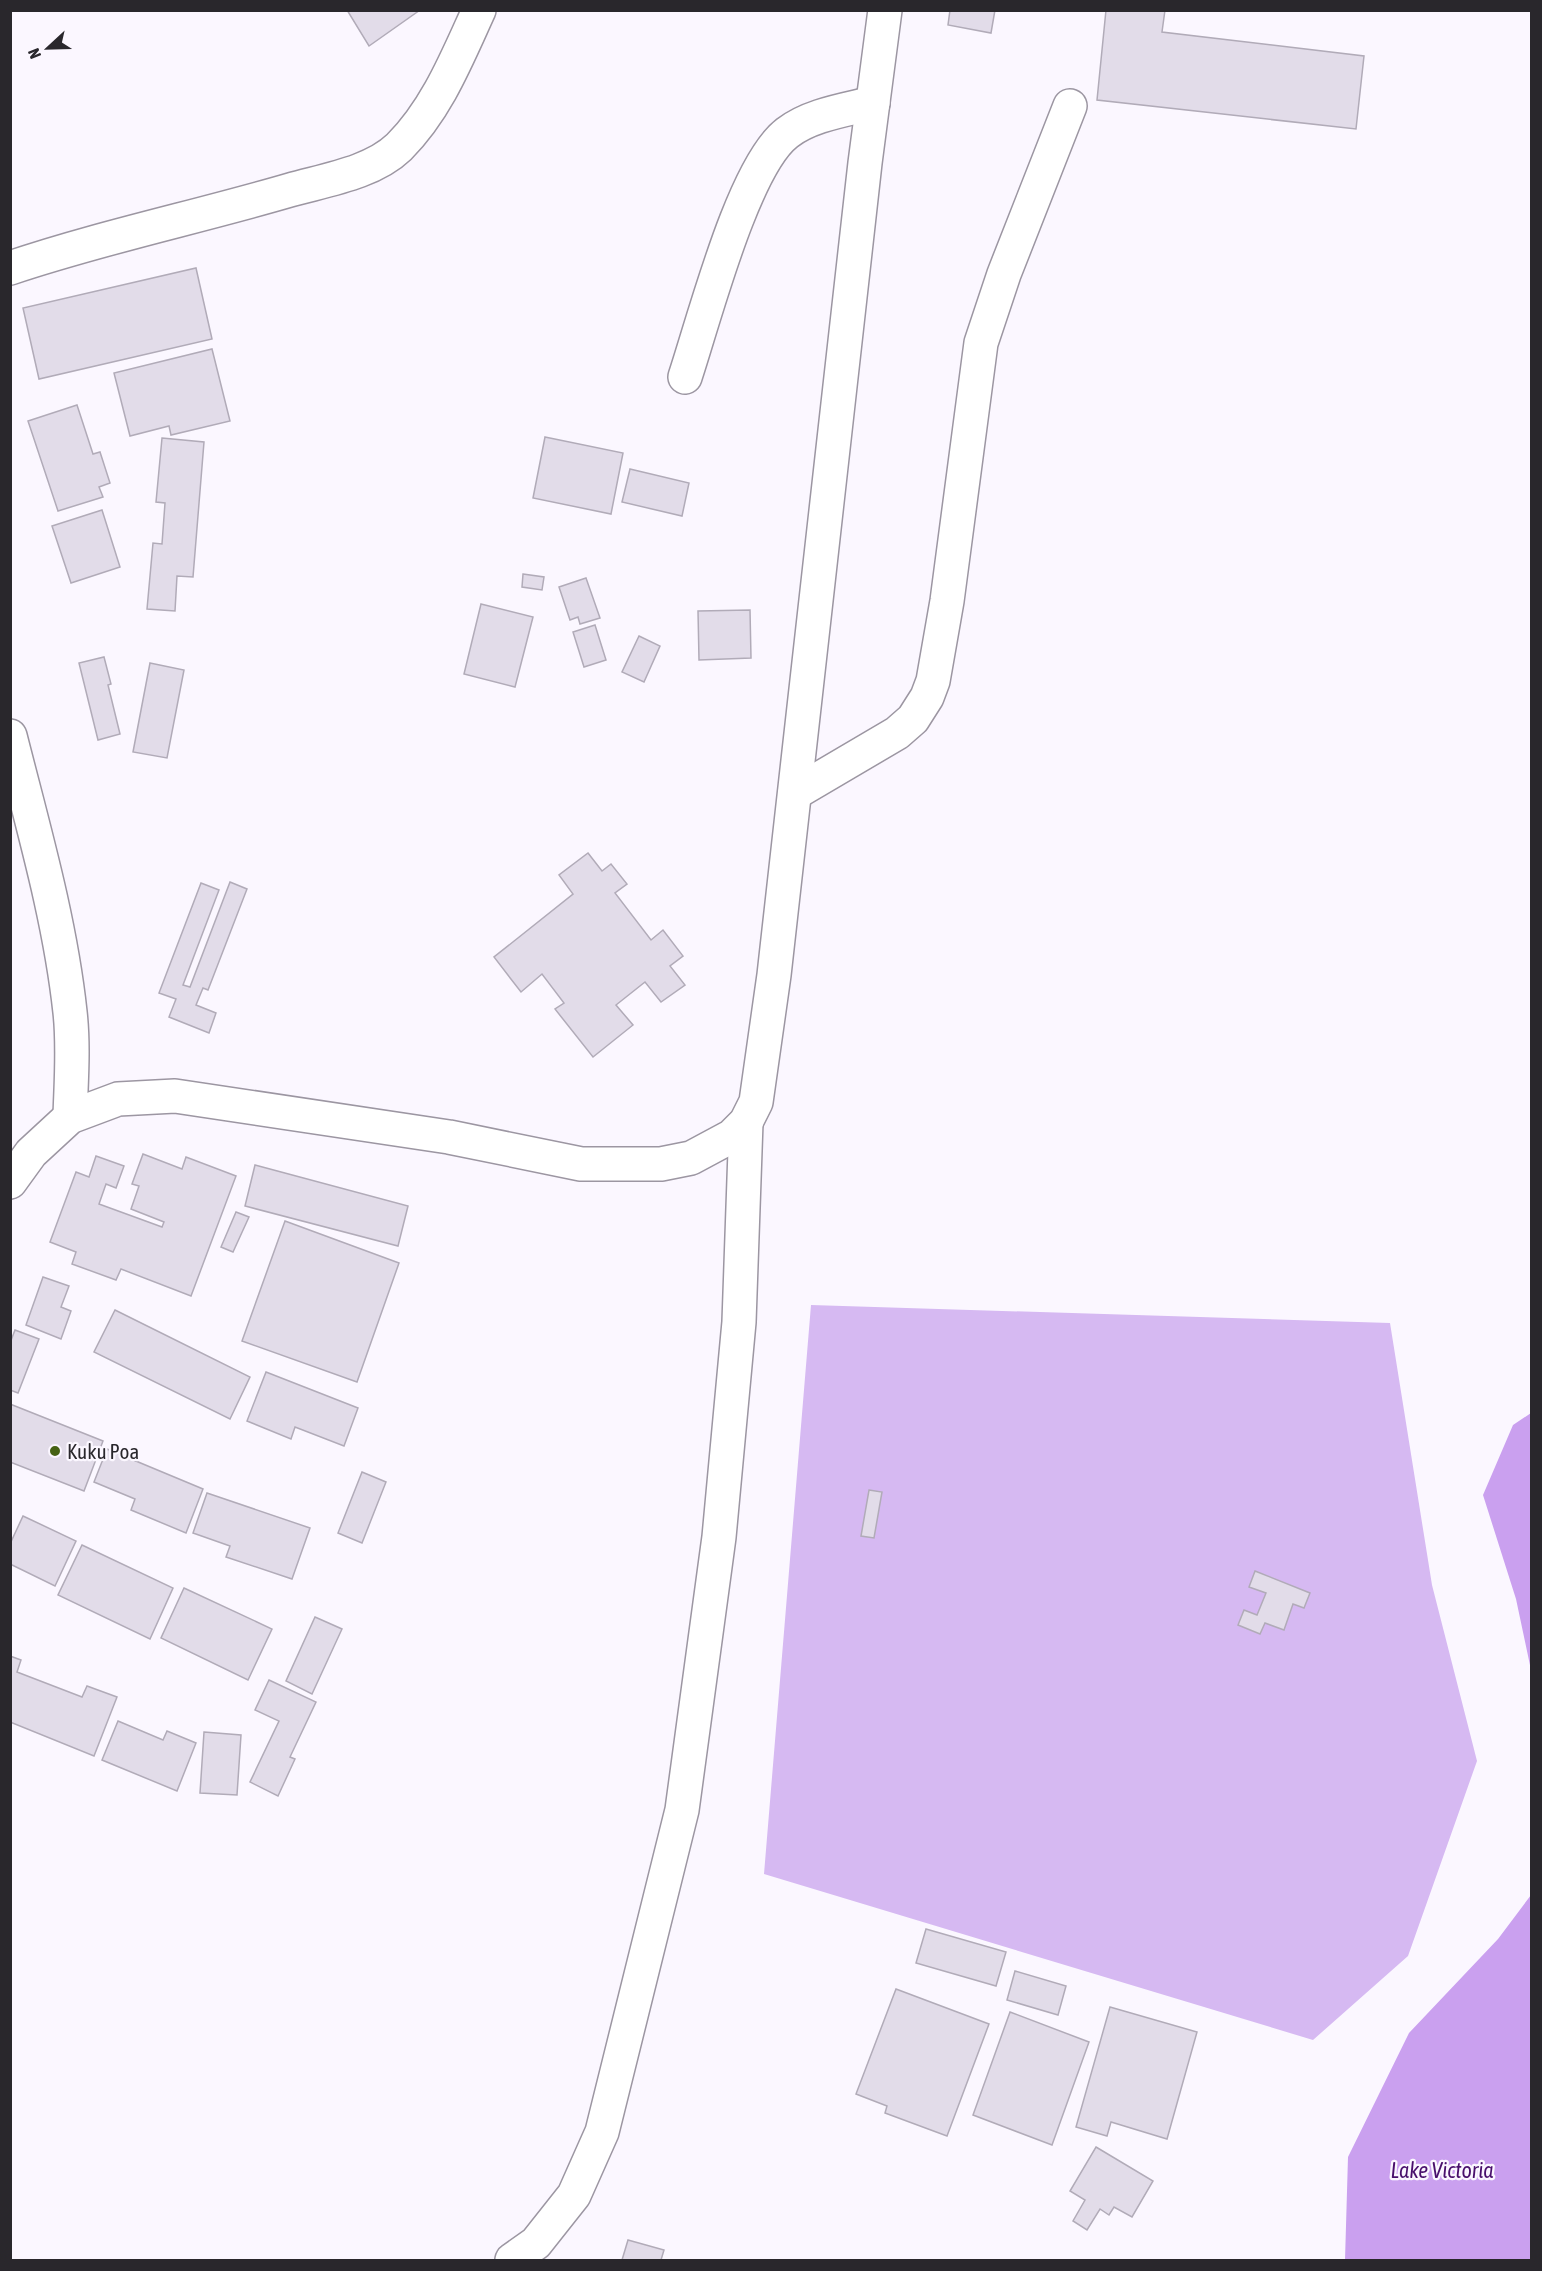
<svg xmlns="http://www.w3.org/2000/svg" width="1542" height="2271" viewBox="0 0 1542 2271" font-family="'Asap Condensed',sans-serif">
<rect width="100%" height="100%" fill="#fbf7ff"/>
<polygon fill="#d6b9f2" points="811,1305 1390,1323 1432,1585 1477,1761 1408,1956 1313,2040 764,1874"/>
<g fill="#caa0ef">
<polygon points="1531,1413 1531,1670 1516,1599 1483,1495 1513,1425"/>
<polygon points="1531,1895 1531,2260 1345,2260 1348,2157 1409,2033 1498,1939"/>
</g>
<g fill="#e2dce9" stroke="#b1abb8" stroke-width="1.5">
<polygon points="347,10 420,10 369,46"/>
<polygon points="950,10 995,10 991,33 948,25"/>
<polygon points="1106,10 1165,10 1162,32 1364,56 1356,129 1097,100"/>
<polygon points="196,268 212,339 39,379 23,308"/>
<polygon points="212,349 230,421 171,435 169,426 130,436 114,373"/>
<polygon points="77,405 93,454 100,452 110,483 99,487 103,497 58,511 28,421"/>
<polygon points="545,437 623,453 611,514 533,498"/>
<polygon points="162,438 204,442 193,577 177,576 175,611 147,609 153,543 162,544 165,503 156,502"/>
<polygon points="630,469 689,483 682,516 622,502"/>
<polygon points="102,510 120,567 71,583 52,526"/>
<polygon points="523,574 544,577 542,590 522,587"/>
<polygon points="586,578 600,618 580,624 578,617 570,620 559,587"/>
<polygon points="481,604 533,617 515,687 464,674"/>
<polygon points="750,610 751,658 699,660 698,611"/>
<polygon points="595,625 606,660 584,667 573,632"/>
<polygon points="639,636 660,646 644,682 622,672"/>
<polygon points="104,657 111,684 108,685 120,734 98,740 79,663"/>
<polygon points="150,663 184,670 167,758 133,752"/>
<polygon points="588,853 602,871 611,864 627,884 615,893 651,940 663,930 683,956 670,966 685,985 661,1002 645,982 616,1005 633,1025 593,1057 555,1009 564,1003 542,974 521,992 494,957 573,894 559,875"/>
<polygon points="230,882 247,889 208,990 203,988 196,1005 216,1013 209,1033 169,1017 176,999 159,993 201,883 219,890 183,985 190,987"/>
<polygon points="143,1154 182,1169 186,1157 236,1176 191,1296 121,1269 116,1280 72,1264 76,1252 50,1242 76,1172 89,1177 96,1156 124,1166 116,1188 106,1184 99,1204 162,1227 164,1222 131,1209 139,1186 132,1184"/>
<polygon points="255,1165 408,1206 398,1246 245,1206"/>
<polygon points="236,1212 249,1217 233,1252 221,1247"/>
<polygon points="285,1221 399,1263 357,1382 242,1341"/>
<polygon points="43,1277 69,1286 61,1307 71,1311 61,1339 26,1325"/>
<polygon points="115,1310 250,1377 230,1419 94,1352"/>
<polygon points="15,1330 39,1339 18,1393 10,1390 10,1343"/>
<polygon points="266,1372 358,1408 344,1446 295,1427 291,1439 247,1421"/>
<polygon points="10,1404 103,1441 84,1491 10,1462"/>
<polygon points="107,1449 203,1489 186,1533 131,1510 135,1499 94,1482"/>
<polygon points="362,1472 386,1482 362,1543 338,1533"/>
<polygon points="869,1490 882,1492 874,1538 861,1536"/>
<polygon points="207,1493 310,1528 292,1579 226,1557 230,1546 193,1533"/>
<polygon points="23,1516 76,1541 55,1586 10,1564 10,1544"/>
<polygon points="82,1545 173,1588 150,1639 58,1595"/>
<polygon points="1255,1571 1310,1593 1304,1608 1293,1604 1284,1630 1265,1623 1260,1634 1238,1625 1244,1610 1257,1615 1266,1593 1249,1587"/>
<polygon points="184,1588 272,1629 248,1680 161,1638"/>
<polygon points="315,1617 342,1629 312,1694 286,1681"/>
<polygon points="10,1656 21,1660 17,1672 82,1697 87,1686 117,1697 94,1756 10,1722"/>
<polygon points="269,1680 316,1702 290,1757 295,1759 278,1796 250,1782 279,1721 255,1710"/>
<polygon points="118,1721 163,1740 167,1731 196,1743 177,1791 102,1760"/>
<polygon points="204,1732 241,1735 237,1795 200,1793"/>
<polygon points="926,1929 1006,1952 996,1986 916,1963"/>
<polygon points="1015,1971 1066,1986 1058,2015 1007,2000"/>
<polygon points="896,1989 989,2024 947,2136 885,2113 887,2106 856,2094"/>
<polygon points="1110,2007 1197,2032 1167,2139 1111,2122 1107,2136 1076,2127"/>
<polygon points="1010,2012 1089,2042 1052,2145 973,2115"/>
<polygon points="1096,2147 1153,2181 1132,2217 1114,2207 1109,2215 1100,2209 1087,2230 1073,2221 1085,2200 1070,2191"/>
<polygon points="628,2240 664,2250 661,2260 622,2260"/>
</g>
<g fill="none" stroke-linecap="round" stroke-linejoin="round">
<defs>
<g id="minor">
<path d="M10,268C102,237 198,217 290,190C325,180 372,173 399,147C437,109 457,58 479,10"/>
<path d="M685,377C704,320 743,167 787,133C810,115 845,110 873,103"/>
<path d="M10,736C33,827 60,919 70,1012C74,1047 71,1083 70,1117"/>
<polyline points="795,793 897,733 913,719 927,697 933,681 947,601 981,343 1004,274 1070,106"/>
<polyline points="10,1182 31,1153 70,1117 118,1099 175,1096 449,1137 581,1164 661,1164 691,1158 732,1136 746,1122 756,1102 774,975 865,163 885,10"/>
<polyline points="512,2260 536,2243 574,2195 602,2132 682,1810 719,1537 739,1322 746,1122"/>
</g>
</defs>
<use href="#minor" stroke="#9c96a2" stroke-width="36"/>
<use href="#minor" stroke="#fff" stroke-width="33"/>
</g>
<circle fill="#466214" stroke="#fbf7ff" stroke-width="2" cx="55" cy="1451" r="6"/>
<g text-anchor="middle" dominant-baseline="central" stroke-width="4.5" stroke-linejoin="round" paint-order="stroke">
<g font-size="21" fill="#29272c" stroke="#fbf7ff" text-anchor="start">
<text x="67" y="1451">Kuku Poa</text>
</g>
<g font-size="22" font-style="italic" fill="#49106c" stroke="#fbf7ff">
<text x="1442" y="2170">Lake Victoria</text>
</g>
</g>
<rect width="1542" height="2271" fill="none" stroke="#29272c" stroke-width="24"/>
<g transform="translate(48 48) rotate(248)" stroke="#fbf7ff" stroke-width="4.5" paint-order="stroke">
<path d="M0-4.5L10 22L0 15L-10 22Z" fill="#29272c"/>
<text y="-9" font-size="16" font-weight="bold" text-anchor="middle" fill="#29272c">N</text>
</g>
</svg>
